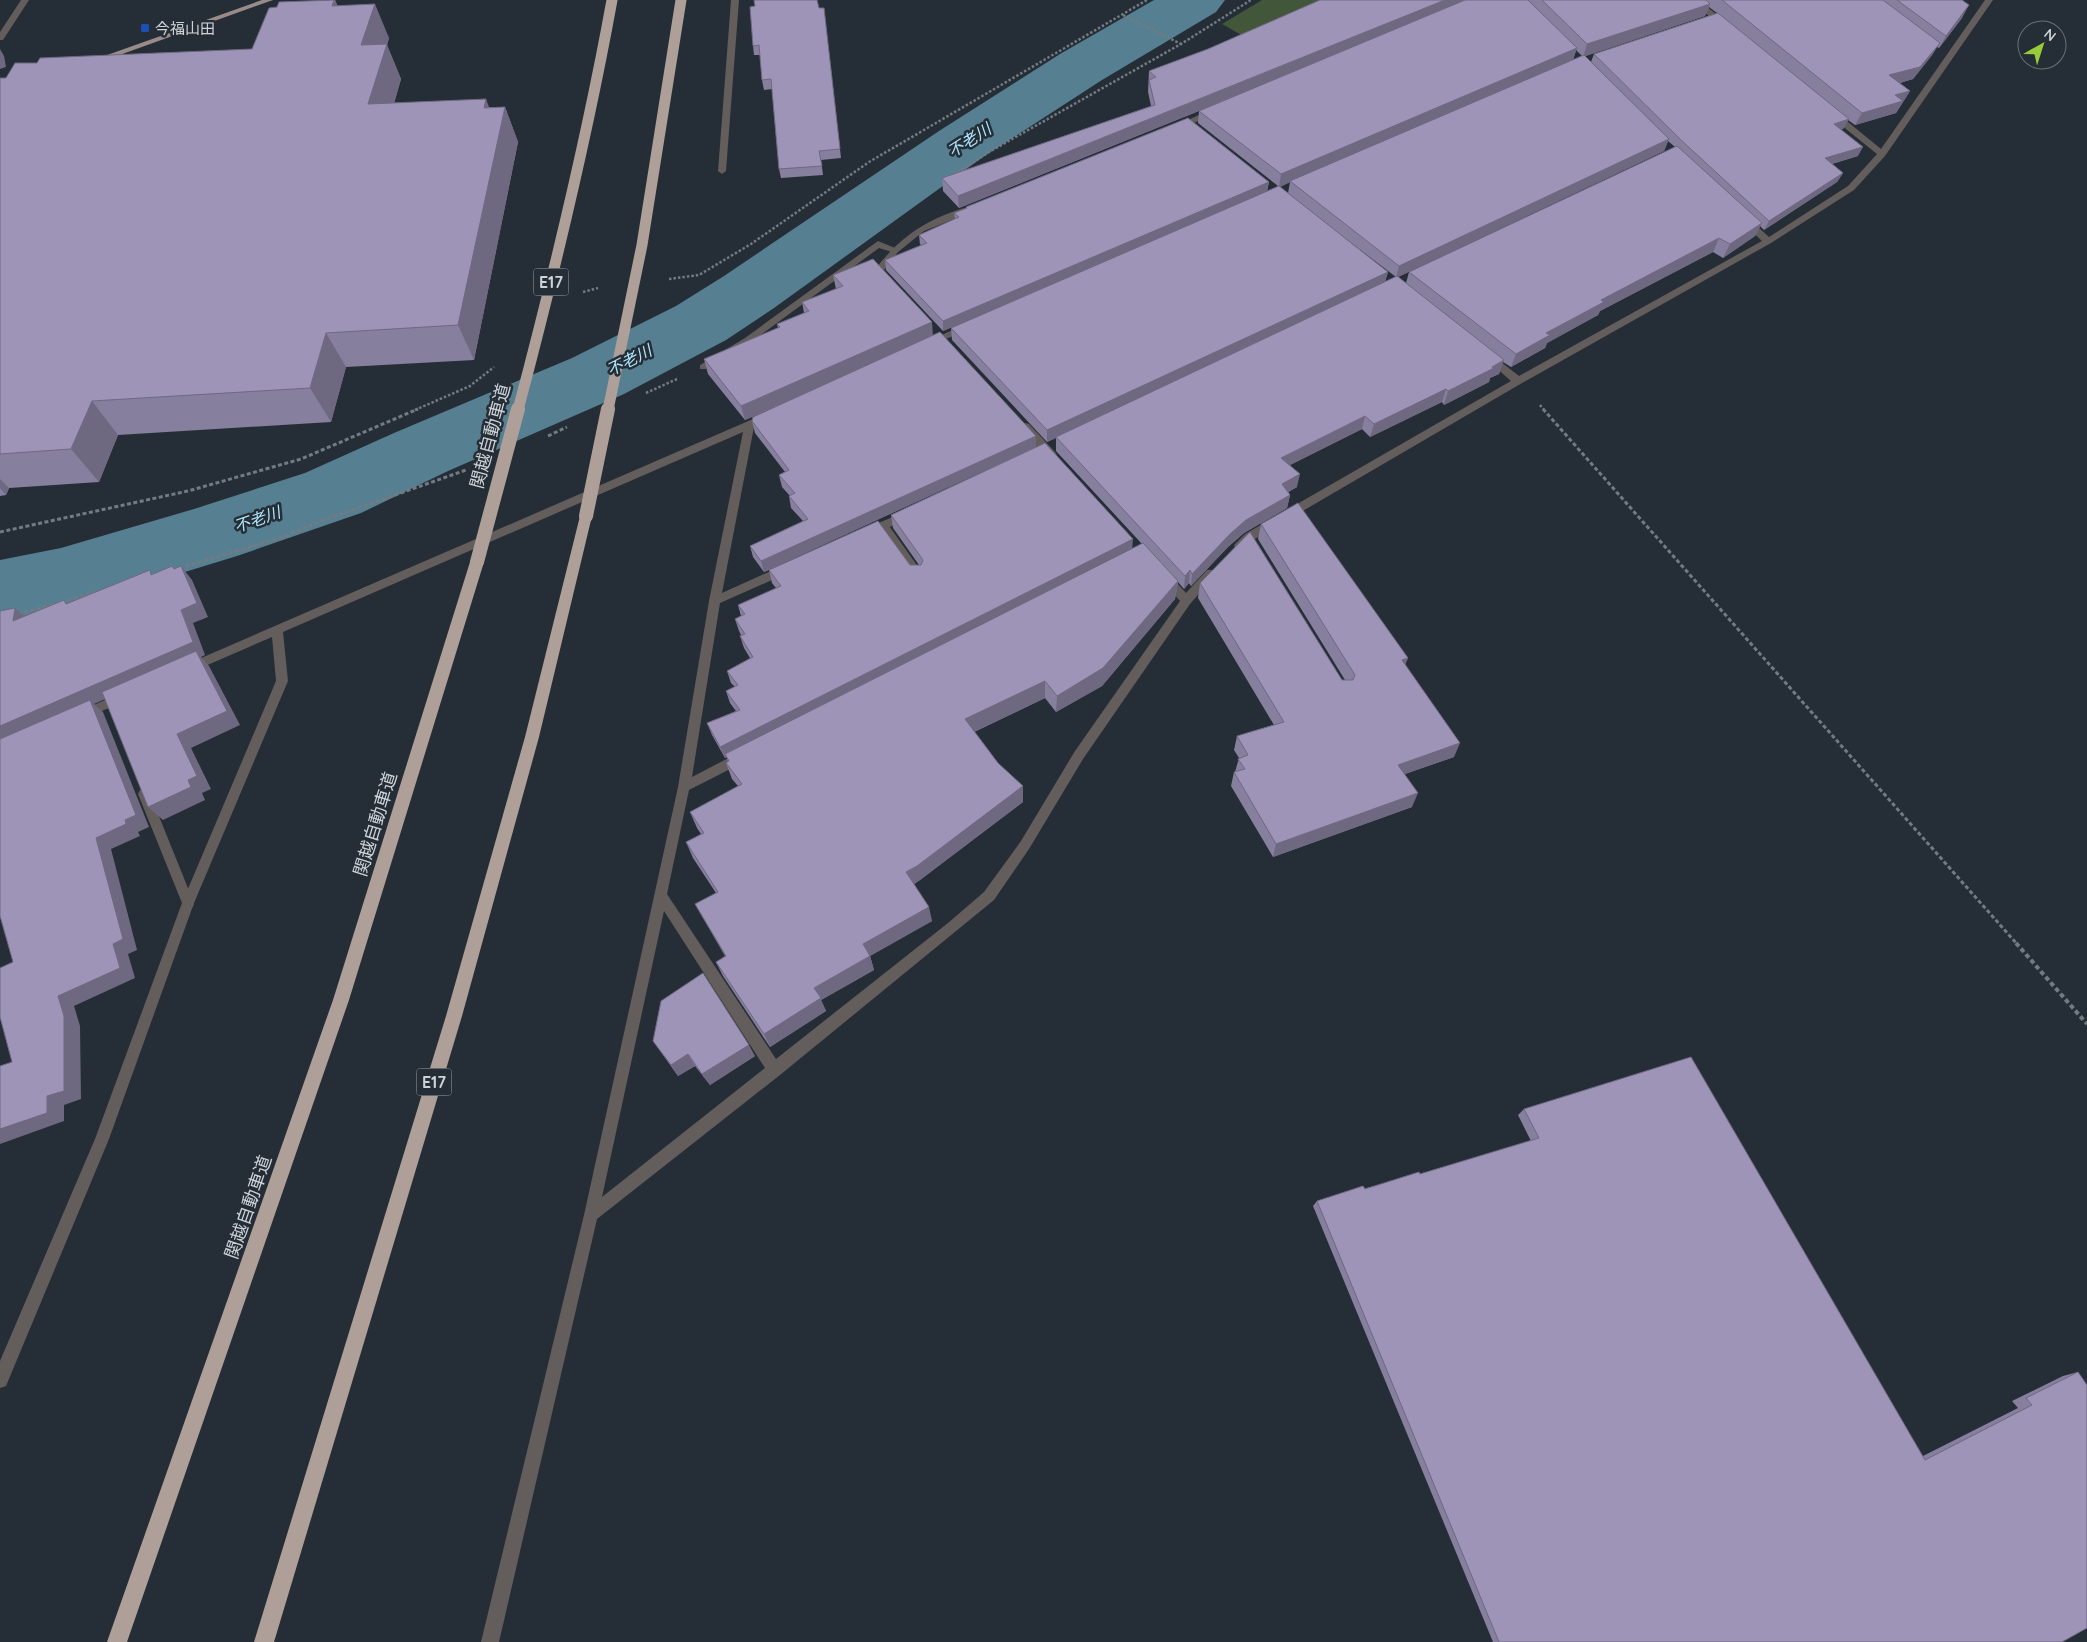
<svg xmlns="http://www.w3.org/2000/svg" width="2087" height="1642" viewBox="0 0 2087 1642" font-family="Quicksand,'Noto Sans JP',sans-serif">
<rect width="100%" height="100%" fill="#252e36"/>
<polygon fill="#42573a" points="1262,0 1338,0 1250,40 1222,24"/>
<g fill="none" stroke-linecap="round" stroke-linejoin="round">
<polygon fill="#568091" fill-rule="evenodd" points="1154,0 1225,0 1216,12 1102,80 983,157 774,308 726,340 624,394 448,471 361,513 237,556 61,610 0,624 0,560 61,548 194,509 305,473 394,433 572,358 676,306 724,276 939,131 1060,54"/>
<g stroke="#737b82" stroke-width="2.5" stroke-dasharray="2.5 2" stroke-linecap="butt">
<polyline points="1123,15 1181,44"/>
<polyline points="954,175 989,152 1181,44 1251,0"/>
<polyline points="669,279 699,275 751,244 869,162 1147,0"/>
<polyline points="583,292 598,288"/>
<polyline points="646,393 677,379"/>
<polyline points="1540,405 1544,410"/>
<polyline points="415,410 470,386 494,367"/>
</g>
<g stroke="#737b82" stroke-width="3" stroke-dasharray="4 2.5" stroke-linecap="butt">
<polyline points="1543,409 2017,944"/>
<polyline points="548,436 567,427"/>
<polyline points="0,532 188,491 301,459 418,409"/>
<polyline points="179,568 280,538 313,524 466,470"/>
<polyline points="61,602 103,590"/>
<polyline points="18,614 55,604"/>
</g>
<polyline stroke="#737b82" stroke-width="4" stroke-dasharray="4.5 3" stroke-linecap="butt" points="2016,943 2087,1024"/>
<g fill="#635d5b" fill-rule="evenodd">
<polygon points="731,0 739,0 726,171 722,174 718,171"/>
<polygon points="878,241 900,250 895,253 879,248 751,342 706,369 700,369 700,365 745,338"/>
<polygon points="883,522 887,523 921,571 923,574 921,577 913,577 879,529 878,526"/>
<polygon points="144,789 148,790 150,794 194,903 193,907 188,909 183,907 182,903 138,794 140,790"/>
</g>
<g fill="#635d5b" fill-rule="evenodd">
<polygon points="21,0 29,0 3,40 0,40 0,32"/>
<polygon points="1690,0 1699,0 1728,24 1721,26"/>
<polygon points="1985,0 1993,0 1885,156 1854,190 1771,243 1522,383 1253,540 1243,548 1235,548 1234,545 1245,534 1511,381 1486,359 1486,355 1492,355 1519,376 1762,241 1743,223 1743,219 1749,219 1769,237 1848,186 1877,154 1831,117 1831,113 1837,113 1881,149"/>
<polygon points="1214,108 1217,109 1217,113 1180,129 1173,127"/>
<path d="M971,206L974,207V211L924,231L898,252L884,270L892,279L890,281H884L876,272V268C903,234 929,218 971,206Z"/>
<polygon points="966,324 969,325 969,329 932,345 926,345 924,343"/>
<path d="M767,413L771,414V420L754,427L722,593L782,566L786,565L792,569L790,572L720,603L692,777L738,753H746L748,757L746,761L689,790L667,894L776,1059L948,923L984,892L1021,841L1075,751L1180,601L1161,580L1159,577L1161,574H1169L1186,593L1207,570H1215L1217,573L1190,604L1083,759L1029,849L994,900L780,1075L597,1219L499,1642H481L584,1215L678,787L709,601L743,432L283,632L288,681L194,903L109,1139L6,1386L0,1388V1361L95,1139L182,903L276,681L272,637L189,673L185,671L183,668L185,665ZM664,911L765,1068L602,1197Z"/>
<polygon points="1025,423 1029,424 1056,453 1057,456 1056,459 1048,459 1021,430 1020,427"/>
<polygon points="907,511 912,515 911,518 868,536 863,532 864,529"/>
<polygon points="121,693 125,695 127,698 125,701 88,717 80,717 78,714 80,711"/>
</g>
<polygon fill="#998c88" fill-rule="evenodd" points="262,0 273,0 100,62 93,60"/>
<g fill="#ae9f99" fill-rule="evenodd">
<polygon points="586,511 591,513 592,516 539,737 462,1016 274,1642 254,1642 446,1016 525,737 580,516 581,513"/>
<polygon points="477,557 482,558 484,562 349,1000 127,1642 107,1642 333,1000 470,562 472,558"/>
</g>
<g stroke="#ae9f99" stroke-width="11">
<path d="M518,410C554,274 587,138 612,0"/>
<polyline points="608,410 642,245 681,0"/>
</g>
<g stroke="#ae9f99" stroke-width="14">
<polyline points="586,516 608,409"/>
<polyline points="477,562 518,409"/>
</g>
</g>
<g fill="#877f9e" fill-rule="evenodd">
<polygon points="335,0 337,5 389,38 387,45 401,79 394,103 489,107 505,107 518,142 474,360 346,367 331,422 118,435 99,482 9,488 6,495 0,496 0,78 6,78 37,63 252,49 277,7"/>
<path d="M1320,0H1962V18L1939,48L1937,47L1932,55L1913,79L1900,83L1910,91L1896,113L1855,125L1848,120L1843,129H1841L1858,156L1832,164L1843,173L1837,182L1764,230L1760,226L1755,236L1723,258L1713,252L1600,311L1598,315L1547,343L1545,348L1511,367L1503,362L1499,374L1490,378L1489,382L1444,405L1442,402L1370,437L1362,429L1290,465L1297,487L1288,492L1290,495L1287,508L1244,533L1228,547L1191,586L1189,583L1184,589L1178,582L1175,599L1102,686L1056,712L1045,698L974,732L1023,802L920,880L914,884L932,921L870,956L874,970L821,1000L826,1011L770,1047L723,976L716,962L725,956L703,918L695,904L716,893L693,858L686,842L701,834L697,828L690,812L738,786L732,779L726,763L728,762L727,757L725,758L712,735L707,723L736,711L730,703L726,691L735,687L731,683L727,671L750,658L744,648L740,636L741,635L739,631L735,619L741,616L738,605L776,588L772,583L769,570L764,572L753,557L750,546L803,521L791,508L789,496H790L782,487L779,475L785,472L755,433L752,421L775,407L745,420L708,374L704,359L778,328L777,324L804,313L802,302L836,289L833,275L933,335L1036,436V447L1132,549L1142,544L1056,451V438L1047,442L952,340L951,328L1078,273L943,331L886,270L885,260L921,245L920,244L919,235L955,219L954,213L966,209V207L1269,182L1267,191L1278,186L1198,123L1199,111L959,208L943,191L942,178L1151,106L1148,92L1149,71L1208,49ZM1709,7L1717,13L1594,54L1591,62L1585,56L1705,16ZM1576,50L1582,56L1573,60ZM1668,141L1675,147L1409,272L1406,283L1398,277L1664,151ZM1290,182L1288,193L1280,187ZM1333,229L1396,277L1385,282L1388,272ZM1005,461L891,515L893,528L919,565H779Z"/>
<polygon points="819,8 824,8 841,158 821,160 823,175 781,178 779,169 772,89 764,90 762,80 760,55 754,55 753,46"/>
<polygon points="1261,524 1408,658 1405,664 1454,757 1405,774 1412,807 1273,857 1231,786 1234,772 1235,772 1239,758 1234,750 1237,736 1274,725 1198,598 1200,583 1342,680 1345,680 1258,539"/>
<polygon points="653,1041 755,1056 710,1085 695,1066 678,1076"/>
<polygon points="1524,1109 1923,1456 2018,1408 2012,1401 2063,1376 2078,1372 2062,1642 1493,1642 1313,1206 1317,1201 1420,1174 1531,1141 1518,1115"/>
</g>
<g fill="#6e6881">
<polygon points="335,0 350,35 332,6"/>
<polygon points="1445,0 1472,0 959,208 958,196"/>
<polygon points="375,4 389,38 387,45 401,79 384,139 368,104 361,45"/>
<polygon points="1710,4 1705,16 1583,57 1587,44"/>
<polygon points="1969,5 1962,18 1939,48 1946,36"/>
<polygon points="1940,43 1932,55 1913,79 1882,88 1889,75"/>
<polygon points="1577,48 1573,60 1290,181 1290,182 1279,187 1281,174"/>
<polygon points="0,49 4,56 6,67 0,69"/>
<polygon points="1910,91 1896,113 1855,125 1862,113 1895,95"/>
<polygon points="486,99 499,134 484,108"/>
<polygon points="505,107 518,142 474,360 458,325"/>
<polygon points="1849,119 1843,129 1829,133 1834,124"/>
<polygon points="1669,139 1664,151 1396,278 1399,266"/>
<polygon points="1863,147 1858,156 1819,167 1825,158"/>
<polygon points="1843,173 1837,182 1764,230 1769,221"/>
<polygon points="1269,182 1267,192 943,331 943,321"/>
<polygon points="1762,223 1755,236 1723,258 1730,244"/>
<polygon points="1719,238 1713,252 1600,311 1598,315 1547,343 1545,348 1511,367 1516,354 1546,333 1601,300"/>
<polygon points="1388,272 1384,284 1047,442 1047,430"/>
<polygon points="932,322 933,336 745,420 741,406"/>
<polygon points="326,333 346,367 331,422 310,388"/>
<polygon points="1504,360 1499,374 1490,378 1489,382 1444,405 1448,391"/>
<polygon points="1446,389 1442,402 1370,437 1374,424"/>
<polygon points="92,401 118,435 99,482 71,449"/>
<polygon points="1365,416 1362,429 1278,471 1281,458"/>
<polygon points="1036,436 1036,447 764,572 761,561"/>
<polygon points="1300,474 1297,487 1280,497 1282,484"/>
<polygon points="0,479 9,488 6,495 0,488"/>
<polygon points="1290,495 1287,508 1244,533 1228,547 1191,586 1192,574 1230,534 1246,520"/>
<polygon points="1133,539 1132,551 725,754 727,757 725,758 720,747"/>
<polygon points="181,566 192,580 208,617 193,623 205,655 201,657 209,666 240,725 191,748 211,789 202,793 205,800 163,820 148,807 188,780 177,734 199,657 94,704 103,712 149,827 138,832 140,836 111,849 137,950 128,954 135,978 74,1006 80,1026 81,1099 64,1105 64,1121 0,1144 0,1129 47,1096 58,996 0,745 0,726 181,610"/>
<polygon points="1190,570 1189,583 1184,589 1185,576"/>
<polygon points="1178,581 1175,599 1102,686 1056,712 1057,696"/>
<polygon points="15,608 29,621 13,621"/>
<polygon points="1408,658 1402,672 1402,660"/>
<polygon points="1045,681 1045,698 966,736 965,719"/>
<polygon points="1460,743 1454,757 1393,778 1398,765"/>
<polygon points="1023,786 1023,802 920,880 908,886 906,872"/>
<polygon points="1418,793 1412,807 1273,857 1276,844"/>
<polygon points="929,907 932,921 866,958 863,944"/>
<polygon points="870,956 874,970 821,1000 826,1011 770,1047 764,1034 814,988"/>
<polygon points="749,1045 755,1056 710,1085 702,1074"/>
<polygon points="688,1054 695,1066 678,1076 671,1065"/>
</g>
<g fill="#9d94b8" stroke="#6e6881">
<polygon points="334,0 332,6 375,4 361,45 387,44 368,104 486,99 484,108 505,107 458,325 326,333 310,388 92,401 71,449 0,454 0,78 6,78 15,63 37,63 40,58 252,49 269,8 277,7 279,2"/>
<polygon points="754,0 817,0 819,8 824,8 840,149 819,151 822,166 779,169 771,79 762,80 759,45 753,46 750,7 755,6"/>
<polygon points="1320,0 1445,0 958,196 942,178 1155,105 1149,80 1156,77 1149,71 1208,49"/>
<polygon points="1465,0 1528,0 1577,48 1281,174 1199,111"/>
<polygon points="1542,0 1706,0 1710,4 1587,44"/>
<polygon points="1722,0 1883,0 1940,43 1920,67 1889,75 1910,91 1895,95 1903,101 1862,113"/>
<polygon points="1897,0 1962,0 1969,5 1946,36"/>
<polygon points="1718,13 1849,119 1834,124 1863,147 1825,158 1843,173 1769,221 1681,140 1594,54"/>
<polygon points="1584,55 1669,139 1399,266 1290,181"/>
<polygon points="1188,118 1269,182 943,321 885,260 927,243 919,235 959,217 954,213 967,208 966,207"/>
<polygon points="1677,146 1762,223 1730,244 1719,238 1601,300 1604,302 1546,333 1550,335 1516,354 1409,272"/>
<polygon points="1279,186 1388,272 1047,430 951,328"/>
<polygon points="873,259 932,322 741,406 704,359 780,327 777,324 809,311 802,302 843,286 833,275"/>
<polygon points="1397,276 1504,360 1492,367 1494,368 1448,391 1446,389 1374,424 1365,416 1281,458 1300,474 1282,484 1290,495 1246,520 1230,534 1192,574 1190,570 1185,576 1056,437"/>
<polygon points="940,332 1036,436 761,561 750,546 808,519 789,496 795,493 779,475 789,470 752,421 753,417"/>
<polygon points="1045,443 1133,539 720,747 707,723 740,710 726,691 738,685 727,671 753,657 740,636 745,634 735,619 745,614 738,605 781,586 769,570 878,521 910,565 921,565 923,560 891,515"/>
<polygon points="1298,503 1408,658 1402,660 1460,743 1398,765 1418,793 1276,844 1234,772 1245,769 1238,759 1248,755 1237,736 1284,722 1200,583 1250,532 1342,680 1353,680 1355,675 1261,524"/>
<polygon points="1143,543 1178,581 1103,668 1057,696 1045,681 965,719 998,763 1023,786 917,866 906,872 929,907 863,944 870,956 814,988 821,998 764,1034 716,962 726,956 695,904 718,892 686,842 704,833 690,812 742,784 726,763 729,761 725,754"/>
<polygon points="172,566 174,569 181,566 197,603 181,610 193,642 0,726 0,611 15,608 13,621 64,600 66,604 150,570 151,575"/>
<polygon points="196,651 227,711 177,734 197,776 188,780 191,787 148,807 102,692"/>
<polygon points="90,700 136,815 125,820 126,824 96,838 123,939 113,944 120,968 58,996 64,1016 64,1091 47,1096 47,1113 0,1129 0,1066 12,1062 0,1017 0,968 13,962 0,916 0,739"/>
<polygon points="703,973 749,1045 702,1074 688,1054 671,1065 653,1041 661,1001"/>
<polygon points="1691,1057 1925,1460 2032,1405 2026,1398 2078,1372 2087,1385 2087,1628 2062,1642 1499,1642 1317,1201 1363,1186 1365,1189 1419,1172 1420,1174 1539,1138 1524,1109"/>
</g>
<rect fill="#1a4fb4" stroke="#252e36" stroke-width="2" x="140" y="23" width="10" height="10" rx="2.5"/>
<g text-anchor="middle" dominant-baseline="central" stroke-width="5" stroke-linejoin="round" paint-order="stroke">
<g font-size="15" fill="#cdd3d8" stroke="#252e36" text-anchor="start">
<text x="155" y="28">今福山田</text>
</g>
<g font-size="16" font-style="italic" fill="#ade6fe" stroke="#252e36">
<text transform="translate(969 140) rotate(-33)">不老川</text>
<text transform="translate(629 360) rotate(-27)">不老川</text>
<text transform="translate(257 519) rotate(-19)">不老川</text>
</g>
<g fill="#252e36" stroke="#9ba2a7" stroke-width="1">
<rect x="533.5" y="268.5" width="35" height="27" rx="4"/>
<rect x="416.5" y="1068.5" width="35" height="27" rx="4"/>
</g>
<g font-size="16" font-weight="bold" fill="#cdd3d8">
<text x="551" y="282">E17</text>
<text x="434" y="1082">E17</text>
</g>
<g font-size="18" fill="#cdd3d8" stroke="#252e36">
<text transform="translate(490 436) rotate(-75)">関越自動車道</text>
<text transform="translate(375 824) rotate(-73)">関越自動車道</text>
<text transform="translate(248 1207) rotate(-71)">関越自動車道</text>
</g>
</g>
<g transform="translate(2042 45) rotate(39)"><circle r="24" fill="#252e36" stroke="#687077"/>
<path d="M0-4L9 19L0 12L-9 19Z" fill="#97cc38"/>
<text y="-8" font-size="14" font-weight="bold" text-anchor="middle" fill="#cdd3d8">N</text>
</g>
</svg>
